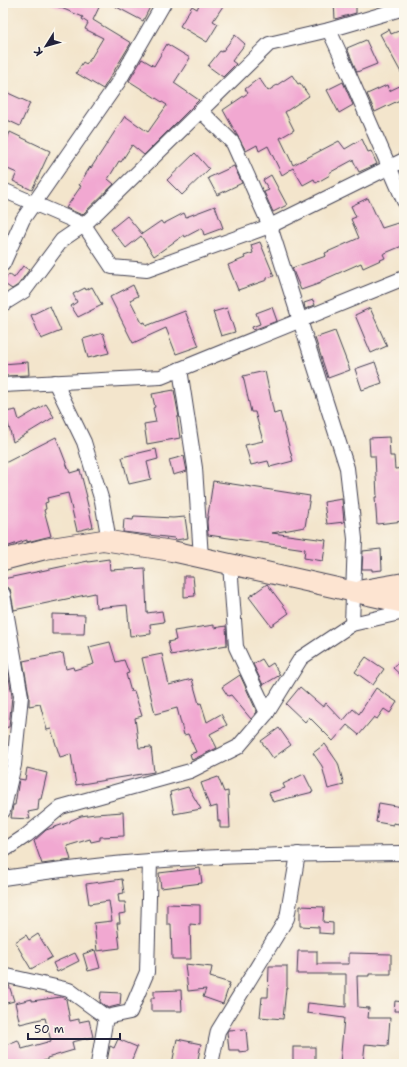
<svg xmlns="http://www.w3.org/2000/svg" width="407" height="1067" viewBox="0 0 407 1067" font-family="'Shantell Sans',sans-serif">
<rect width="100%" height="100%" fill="#fbf7ec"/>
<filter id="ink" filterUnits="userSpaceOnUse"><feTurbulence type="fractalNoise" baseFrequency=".025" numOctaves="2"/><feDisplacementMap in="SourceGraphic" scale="8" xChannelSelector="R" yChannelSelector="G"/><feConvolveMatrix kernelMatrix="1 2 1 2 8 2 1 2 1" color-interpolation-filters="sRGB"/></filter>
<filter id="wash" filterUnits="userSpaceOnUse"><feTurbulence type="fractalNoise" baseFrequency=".012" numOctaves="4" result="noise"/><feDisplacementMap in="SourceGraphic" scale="16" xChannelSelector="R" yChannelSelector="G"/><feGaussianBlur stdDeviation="0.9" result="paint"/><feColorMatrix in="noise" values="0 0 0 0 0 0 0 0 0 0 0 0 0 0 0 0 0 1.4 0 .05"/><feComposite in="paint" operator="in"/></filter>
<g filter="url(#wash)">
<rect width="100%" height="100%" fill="#f3e5cc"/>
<g id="blocks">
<g fill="#f1a8d1">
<polygon points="49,3 101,3 93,20 131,43 103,89 76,73 83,62 86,64 91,58 103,38 85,29 88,23 82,19 83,17"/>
<polygon points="109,3 152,3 143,21"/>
<polygon points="200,3 225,3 213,21 218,24 207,42 180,26 192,6 197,9"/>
<polygon points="334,3 356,3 356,13 335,19"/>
<polygon points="389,29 391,34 404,29 404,78 380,34"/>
<polygon points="235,35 245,44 232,61 236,64 223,77 208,66 220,51 222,52"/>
<polygon points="366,40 377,64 357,72 347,48"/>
<polygon points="167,44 190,58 174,83 199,100 144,155 132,145 121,162 119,161 108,179 114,184 82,215 66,208 81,186 79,185 90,167 91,168 125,116 148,132 167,105 129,81 142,59 154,66"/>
<polygon points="292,75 298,84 300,83 309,96 285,112 294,130 280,138 293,165 339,141 345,149 362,139 368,152 371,151 377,164 359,172 353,160 329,173 330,175 316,183 314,179 303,185 293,168 282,175 268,146 259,151 257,145 246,151 223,110 248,93 245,89 259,78 268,91"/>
<polygon points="343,82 353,105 339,113 327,90"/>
<polygon points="404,84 404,98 375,112 367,94 387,85 389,91"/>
<polygon points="8,93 30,103 20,126 3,118 3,105"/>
<polygon points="10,132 50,151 32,190 13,181 17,173 3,167 3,150"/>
<polygon points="195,153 209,169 182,195 167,180"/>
<polygon points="234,166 242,183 217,195 208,178"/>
<polygon points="271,175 287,205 273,212 264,192 269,190 263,180"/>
<polygon points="368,198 382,228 404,221 404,240 400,242 402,246 383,254 385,258 363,268 361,263 321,281 321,283 301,290 292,268 326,256 325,253 359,238 351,219 356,217 351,206"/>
<polygon points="215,206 223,228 204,235 202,228 185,237 184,235 154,256 141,236 126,248 111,229 127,216 142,234 161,221 163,224 184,213 186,217"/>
<polygon points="260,242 274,276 267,278 267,280 238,290 228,265 245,258 244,256 253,253 251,245"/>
<polygon points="23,266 29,270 18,285 12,289 3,283 9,274 14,278"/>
<polygon points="133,285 138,296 130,300 142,323 145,322 146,326 185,311 199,346 176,354 166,328 133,343 110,297"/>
<polygon points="92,287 102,305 78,317 71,306 77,302 73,294 85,288 86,290"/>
<polygon points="313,300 315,305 305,309 304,303"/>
<polygon points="50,306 61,331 41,339 31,315"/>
<polygon points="272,307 277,321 253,330 252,327 260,324 256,313"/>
<polygon points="227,308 235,332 221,336 213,312"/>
<polygon points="370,308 387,346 371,353 355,315"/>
<polygon points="335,331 350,370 328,378 315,338"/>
<polygon points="103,333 109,353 88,358 83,339"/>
<polygon points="28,362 29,375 3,376 3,364"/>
<polygon points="375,362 382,383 362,390 355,369"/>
<polygon points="265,371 274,414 280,412 293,461 270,467 268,461 251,465 245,445 263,441 255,412 251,412 243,376"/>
<polygon points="174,390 179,417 177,417 180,438 147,444 144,424 156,422 153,408 155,407 152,394"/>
<polygon points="46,404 54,417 13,442 5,412 16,410 19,420"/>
<polygon points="56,437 70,473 80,470 87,497 86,497 93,527 77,531 68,493 47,498 48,502 45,503 46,509 44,510 51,536 27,542 27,540 3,548 3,464"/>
<polygon points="389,437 390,456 394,456 395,469 404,468 404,521 377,524 375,497 377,497 375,456 370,456 369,438"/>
<polygon points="156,449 158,459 147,462 151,479 129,484 122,457"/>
<polygon points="184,456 187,471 173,475 169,460"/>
<polygon points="213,481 310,496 305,527 272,533 326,540 323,561 304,558 305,549 208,535 207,522"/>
<polygon points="342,499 344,522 327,524 324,502"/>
<polygon points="134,516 173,518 185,517 188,538 176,540 174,538 123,532 124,519 133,520"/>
<polygon points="381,549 382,570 372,571 372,569 362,569 363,551"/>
<polygon points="109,559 110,570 145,568 147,613 162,611 164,622 150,624 151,634 130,636 127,605 96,608 95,593 14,610 10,589 3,586 3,579 88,561 88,562"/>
<polygon points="184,576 193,576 195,596 184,597"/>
<polygon points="267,584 289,613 271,626 249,597"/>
<polygon points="52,614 85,615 84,634 52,634"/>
<polygon points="214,625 214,628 226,626 227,645 171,655 168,642 176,640 174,631"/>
<polygon points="110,642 116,662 124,660 129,673 126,674 131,692 134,691 142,716 135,718 139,748 151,747 154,772 76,785 71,754 60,757 51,729 47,730 40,704 29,706 29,695 23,661 63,653 66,669 73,667 74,670 94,664 89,647"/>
<polygon points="162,654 169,685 192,679 199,704 201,703 207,722 221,714 227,725 210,734 217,748 192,760 190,754 196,752 188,734 184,735 177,708 155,714 142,658"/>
<polygon points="404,656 404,678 393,668"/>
<polygon points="366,657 384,669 373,685 355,672"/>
<polygon points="262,659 267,667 273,663 280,675 263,685 253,664"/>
<polygon points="3,665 7,665 12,696 9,727 3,728"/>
<polygon points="240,675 257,712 251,719 231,695 228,696 222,687"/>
<polygon points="300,687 323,707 326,703 343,721 353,709 359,714 376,688 397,702 390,713 384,709 377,719 374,717 359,735 347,725 333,741 309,717 305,722 286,704"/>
<polygon points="279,728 291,745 273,758 261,741"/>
<polygon points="325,744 338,763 344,785 328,789 322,766 313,753"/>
<polygon points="27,768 47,773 41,799 39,799 38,810 28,812 30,819 11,818 13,805 15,805 19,779 25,780"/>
<polygon points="304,774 313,792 273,802 269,793 285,788 283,784"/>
<polygon points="218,777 224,792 228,791 230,828 220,828 220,821 218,821 217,806 210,808 201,783"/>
<polygon points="188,787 201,809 174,814 170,792"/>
<polygon points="379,803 402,807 399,824 393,823 393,825 376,822"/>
<polygon points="123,812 124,836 100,837 100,840 91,842 90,839 67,846 71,860 42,864 34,841 46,830 70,822 70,821 81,816 95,814"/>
<polygon points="200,868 202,883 161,888 159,873"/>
<polygon points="122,879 124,893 118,894 119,902 125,902 126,913 119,914 120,923 117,923 120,948 97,951 94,923 112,921 109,901 89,904 86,884"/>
<polygon points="167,904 200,905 200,925 190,924 191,959 172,959 171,924 167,924"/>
<polygon points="300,906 324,907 323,922 333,923 333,934 319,933 319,927 300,926"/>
<polygon points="38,934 52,957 31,969 15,942 26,935 29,940"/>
<polygon points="95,950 100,968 88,971 83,954"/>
<polygon points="298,951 317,951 317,964 349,964 349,953 391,954 391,974 369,974 369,976 357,976 358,1007 369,1008 368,1018 390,1018 388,1046 365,1044 363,1064 340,1064 344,1018 307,1013 308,1003 346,1007 346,974 297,974"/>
<polygon points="75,953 79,961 57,972 53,963"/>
<polygon points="185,964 212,967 210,977 230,983 223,1004 203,997 206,989 188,991"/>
<polygon points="269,966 287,966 287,988 286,988 283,1019 260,1017 262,997 268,997"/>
<polygon points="3,984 9,985 14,1001 3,1004"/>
<polygon points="181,990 182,1011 151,1011 151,998 154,998 154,991"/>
<polygon points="101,992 121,993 120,1005 108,1008 100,1002"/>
<polygon points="61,997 66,999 70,1021 79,1019 79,1022 89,1020 93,1037 72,1042 74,1050 47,1058 47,1060 43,1061 44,1064 7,1064 3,1053 3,1046 18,1040 22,1049 51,1041 45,1018 20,1024 15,1003 32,999 32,1001"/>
<polygon points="395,1001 404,1002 404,1011 394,1011"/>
<polygon points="246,1029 248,1051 239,1052 239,1050 229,1050 227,1032 228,1030"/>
<polygon points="118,1039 137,1047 130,1064 114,1064 107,1061 110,1046 114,1048"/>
<polygon points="177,1039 201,1044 197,1064 172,1064"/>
<rect x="293" y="1047" width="22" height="17"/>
</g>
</g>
</g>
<g filter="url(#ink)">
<use href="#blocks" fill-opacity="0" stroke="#413f51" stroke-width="1"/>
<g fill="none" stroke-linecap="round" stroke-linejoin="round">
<defs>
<g id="street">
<polyline points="329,30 341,56 404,201"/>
<polyline points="201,111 233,143 270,226 347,468 355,539 352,624"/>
<polyline points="3,190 84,225 112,267 147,270 270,226 404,160"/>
<polyline points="3,264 23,219 119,81 164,3"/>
<polyline points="3,304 24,291 62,240 84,225 269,44 329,30 404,8"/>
<polyline points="180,369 195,468 201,557"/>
<polyline points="55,382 84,442 102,501 109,541"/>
<polyline points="3,385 161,377 404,278"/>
<polyline points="230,564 236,647 267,713"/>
<polyline points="3,594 21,696 14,765 3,811"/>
<polyline points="3,851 27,835 61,807 190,771 238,747 267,713 301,658 352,624 404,612"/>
<path d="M3,878C52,871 101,864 150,861C235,855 319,854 404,853"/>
<polyline points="3,975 69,990 106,1017 130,1012 147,972 150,861"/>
<polyline points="98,1064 106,1017"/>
<polyline points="211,1064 218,1031 287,918 298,854"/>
</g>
<g id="secondary">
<polyline points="3,560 45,549 103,540 172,551 404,603"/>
<polyline points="363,590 404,583"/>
</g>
</defs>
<use href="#street" stroke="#413f51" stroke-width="16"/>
<use href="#secondary" stroke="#413f51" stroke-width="22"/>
<use href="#street" stroke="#fff" stroke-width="14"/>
<use href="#secondary" stroke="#fde4d1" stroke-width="20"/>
</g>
</g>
<rect width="407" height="1067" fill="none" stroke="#fbf7ec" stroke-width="16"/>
<g transform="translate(46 46) rotate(233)" stroke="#fbf7ec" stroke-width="3" paint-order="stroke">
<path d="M0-3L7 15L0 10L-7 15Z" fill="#22223b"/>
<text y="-6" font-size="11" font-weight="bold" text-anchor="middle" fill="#22223b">K</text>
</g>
<path d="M28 1033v6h92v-6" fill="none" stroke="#22223b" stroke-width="2"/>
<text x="34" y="1033" font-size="12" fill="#22223b" stroke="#fbf7ec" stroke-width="3" paint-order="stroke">50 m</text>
</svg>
